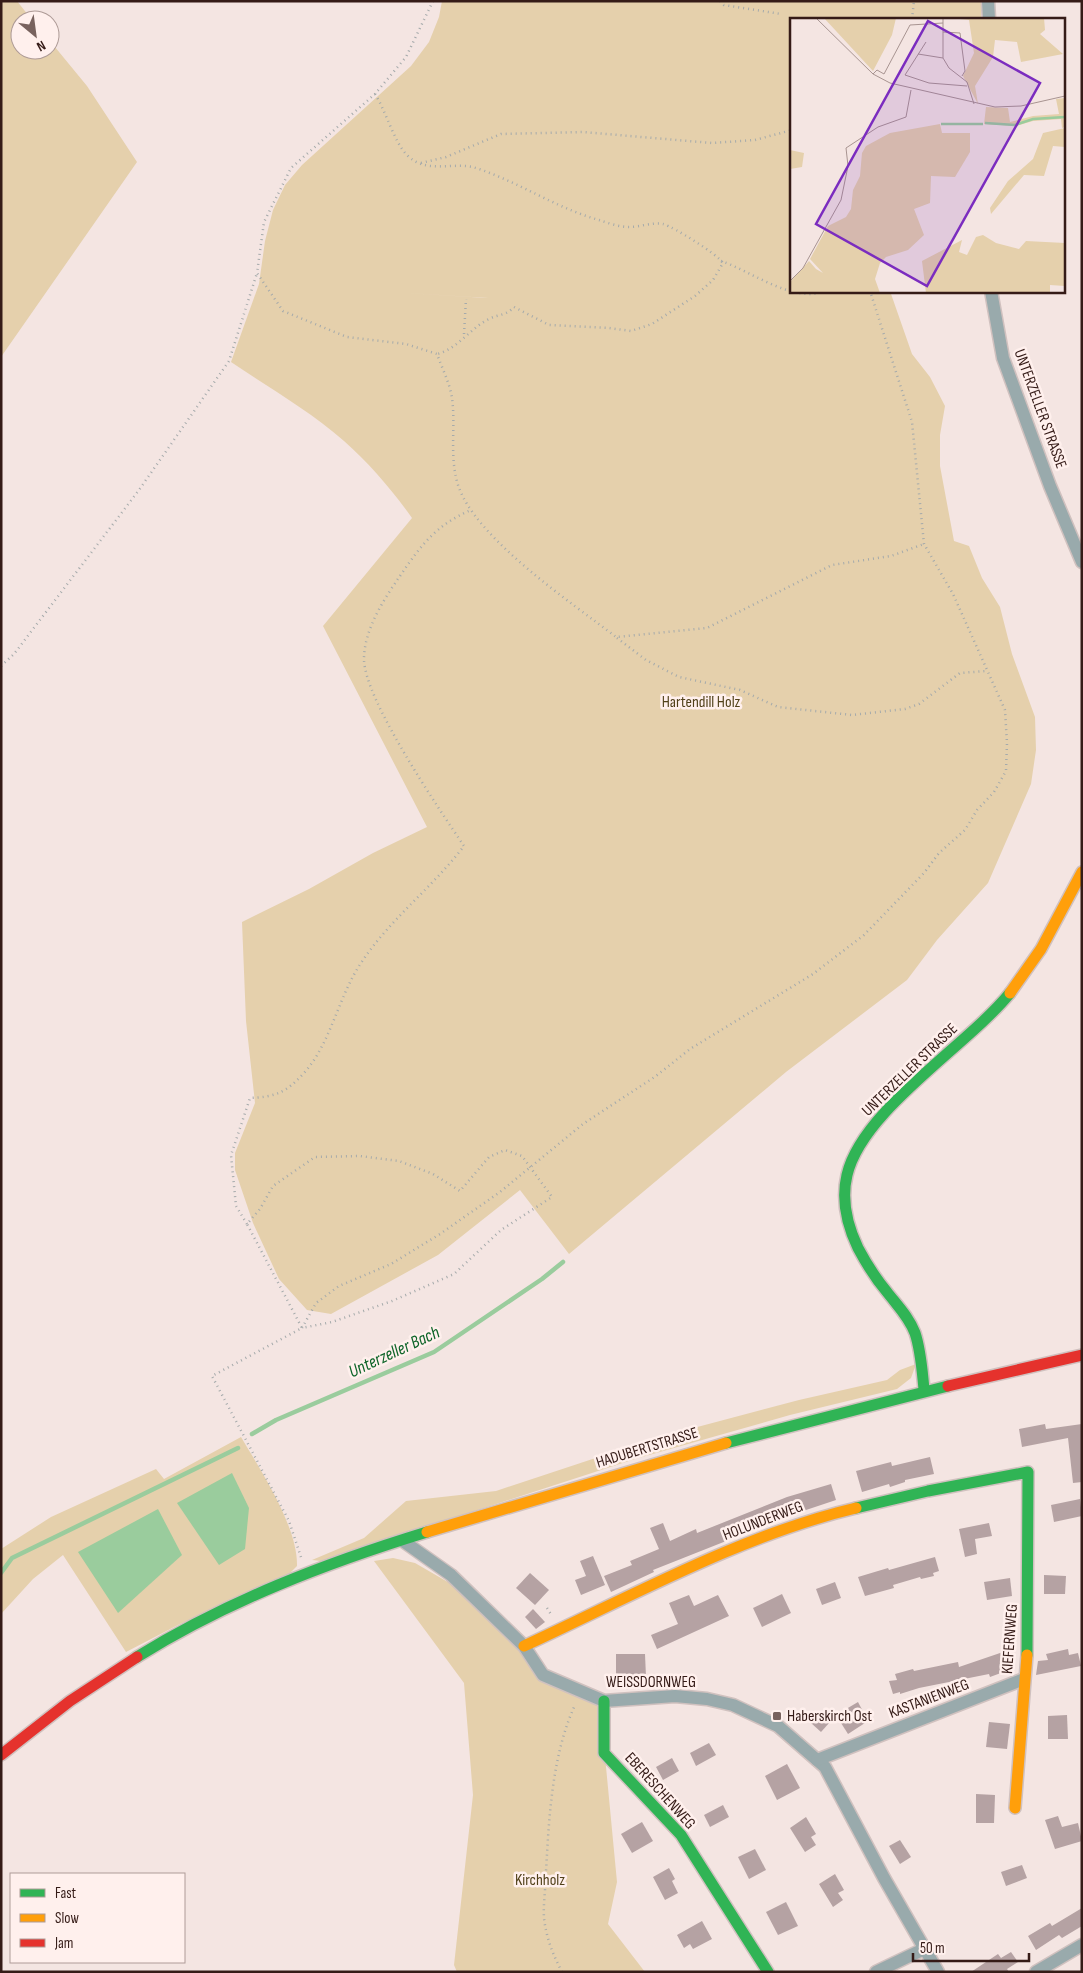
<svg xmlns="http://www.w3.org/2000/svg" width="1083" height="1973" viewBox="0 0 1083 1973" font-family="'Sofia Sans Condensed',sans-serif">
<rect width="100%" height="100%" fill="#f4e5e2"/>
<g fill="#e5d0ac" fill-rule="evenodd">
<polygon points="1,1 17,1 32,20 20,20 20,50 50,50 50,41 87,86 137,162 1,357"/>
<path d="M442,1H981V19H792V291H890L912,354L930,377L945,406L940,435V466L954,541L969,546L982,578L1000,607L1012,654L1035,717L1036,750L1031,784L988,883L937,940L907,980L786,1072L569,1254L520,1190L438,1255L331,1314L307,1310L279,1279L253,1223L235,1170V1153L255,1103L246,1021L242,922L309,889L373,853L427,827L323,626L412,518C393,491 369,463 344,441C310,411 269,388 231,362L259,284L265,241L273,210L285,185L302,165L411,66L429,42L439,17ZM342,289L487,298H488Z"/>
<polygon points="916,1364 911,1378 897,1389 790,1415 635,1459 321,1561 312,1560 364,1538 406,1501 496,1491 656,1438 799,1400 887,1380 900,1370"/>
<path d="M241,1437C261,1471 298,1527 297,1566L289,1574L178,1625L126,1652L63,1555L33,1579L1,1614V1549L51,1517L156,1469L164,1479Z"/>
<polygon points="393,1558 415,1563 453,1585 521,1651 540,1679 600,1704 617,1882 608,1924 645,1972 457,1972 454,1965 473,1795 464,1683 374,1561"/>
</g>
<g fill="#9acc9d">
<polygon points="232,1473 249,1508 245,1549 219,1565 177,1503"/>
<polygon points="158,1509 182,1555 118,1613 78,1552"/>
</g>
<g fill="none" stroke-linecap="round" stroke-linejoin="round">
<g stroke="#9acc9d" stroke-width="4.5">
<polyline points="252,1434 276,1420 434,1352 542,1279 563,1262"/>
<polyline points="1,1573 12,1558 238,1448"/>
</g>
</g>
<g fill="#b5a2a3">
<polygon points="1045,1424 1046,1429 1082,1424 1082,1482 1073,1483 1068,1438 1022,1447 1019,1429"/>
<polygon points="930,1457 934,1474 905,1480 905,1482 890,1487 889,1484 862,1492 856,1471 891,1462 892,1466"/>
<polygon points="831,1484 836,1500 794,1514 653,1570 654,1572 611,1592 604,1576 632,1565 630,1561 659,1549 650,1528 663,1523 670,1541 696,1529 697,1533 787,1497"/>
<polygon points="1080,1499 1082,1516 1054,1522 1051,1505"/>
<polygon points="989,1523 992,1536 975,1539 977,1554 965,1557 959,1529"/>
<polygon points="593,1556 605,1585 581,1595 575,1580 586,1576 580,1561"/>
<polygon points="935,1557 939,1571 933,1573 934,1576 921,1579 920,1577 893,1585 894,1588 865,1596 858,1577 888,1568 889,1570"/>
<polygon points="530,1573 549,1590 535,1605 516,1588"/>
<polygon points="1044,1575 1066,1576 1065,1594 1044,1594"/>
<polygon points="1010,1578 1012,1596 987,1600 984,1582"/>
<polygon points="835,1582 841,1598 822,1605 816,1589"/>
<polygon points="782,1594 791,1613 762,1627 753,1608"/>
<polygon points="689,1595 694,1606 718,1595 729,1616 657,1649 651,1635 678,1624 669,1603"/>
<polygon points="533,1609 545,1622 536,1629 525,1617"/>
<polygon points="1068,1649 1069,1655 1078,1653 1081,1666 1036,1675 1038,1661 1048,1660 1046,1654"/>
<polygon points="1003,1652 1009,1670 990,1677 989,1674 919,1688 900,1694 900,1692 893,1694 889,1681 897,1680 895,1674 913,1669 914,1671 958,1662 959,1667"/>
<polygon points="616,1654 645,1654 646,1677 616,1677"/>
<polygon points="858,1702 868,1721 848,1734 836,1715"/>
<polygon points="820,1713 830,1722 821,1732 811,1723"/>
<polygon points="1067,1715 1068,1739 1048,1739 1048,1716"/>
<polygon points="989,1722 1010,1724 1007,1749 986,1747"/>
<polygon points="709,1743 716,1755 696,1766 690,1753"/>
<polygon points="672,1758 679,1771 663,1780 656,1767"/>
<polygon points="787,1764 800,1788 777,1800 765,1776"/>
<polygon points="976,1794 995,1795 994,1823 976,1823"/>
<polygon points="723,1805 729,1817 710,1827 704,1815"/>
<polygon points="1058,1816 1062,1827 1078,1823 1082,1841 1055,1849 1045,1820"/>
<polygon points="806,1817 816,1834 811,1837 816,1845 805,1852 790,1828"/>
<polygon points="642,1822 653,1841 632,1853 621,1834"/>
<polygon points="900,1840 911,1857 900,1864 889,1846"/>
<polygon points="755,1849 766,1870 749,1879 738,1857"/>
<polygon points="1022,1865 1027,1878 1006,1886 1001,1872"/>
<polygon points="669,1868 675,1879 672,1881 678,1893 665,1900 653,1877"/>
<polygon points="835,1874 844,1890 838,1893 843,1900 833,1907 819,1884"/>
<polygon points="786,1902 798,1926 778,1935 766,1912"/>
<polygon points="1082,1908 1082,1926 1062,1938 1059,1935 1036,1950 1028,1936 1050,1923 1052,1926"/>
<polygon points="702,1921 712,1939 693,1949 690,1944 684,1948 677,1935"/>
<polygon points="1011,1952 1018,1962 1007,1969 1009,1972 971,1972 998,1954 1001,1958"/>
</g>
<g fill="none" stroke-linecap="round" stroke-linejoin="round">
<defs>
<g id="street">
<polyline points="988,1 989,19"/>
<polyline points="991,291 1003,358 1050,486 1082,562"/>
<polyline points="403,1541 451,1575 524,1646 543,1675 604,1701 675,1696 707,1699 733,1705 778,1726 825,1767 884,1878 938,1972"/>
<polyline points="817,1760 1024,1679"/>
<polyline points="876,1972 924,1949"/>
<polyline points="1036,1972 1082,1945"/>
</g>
<g id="fast">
<path d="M924,1389C922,1370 921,1351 915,1333C909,1317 897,1305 887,1292C876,1279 866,1263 858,1248C847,1225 841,1200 847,1175C862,1110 967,1046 1010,993"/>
<polyline points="726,1443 948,1386"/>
<polyline points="856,1508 928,1491 1028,1472 1027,1655"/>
<path d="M137,1657C227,1601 326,1563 427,1532"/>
<polyline points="604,1701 604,1753 681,1835 768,1972"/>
</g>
<g id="slow">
<polyline points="1010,993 1041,949 1082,872"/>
<polyline points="427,1532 726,1443"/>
<path d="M524,1646C628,1598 744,1534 856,1508"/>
<polyline points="1015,1808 1027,1655"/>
</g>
<g id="jam">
<polyline points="948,1386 1082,1355"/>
<polyline points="1,1755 70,1701 137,1657"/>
</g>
</defs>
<use href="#street" stroke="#d0c1bf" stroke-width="15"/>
<use href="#fast" stroke="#d0c1bf" stroke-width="14"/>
<use href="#slow" stroke="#d0c1bf" stroke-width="14"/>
<use href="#jam" stroke="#d0c1bf" stroke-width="14"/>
<g stroke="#a5aaab" stroke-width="2.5" stroke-dasharray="1 4" stroke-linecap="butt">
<path d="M433,1L406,57L375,94L291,168L264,222L257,273L283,311L347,337L406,344L437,354C442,368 450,384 452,398C456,427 449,456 458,485C475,538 572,603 616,637L707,628L832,565L891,556L924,544"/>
<polyline points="720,1 724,5 781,14"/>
<polyline points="912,19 914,1"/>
<path d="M375,94C386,111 394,142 407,155C426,175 454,161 476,168C519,182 556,208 599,220C608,223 619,227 629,227C640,227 652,222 663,224C674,227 717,254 723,263L713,280L695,296L652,324L631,331L609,328L549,325L514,307C506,316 498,314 489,319C470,328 458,349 437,354"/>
<polyline points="421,163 446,157 501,134 583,132 712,143 755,140 792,130"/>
<path d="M721,261C751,271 794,304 825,291"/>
<polyline points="464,334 466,299"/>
<polyline points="617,638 646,660 679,677 740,690 778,707 852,715 905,709 919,704 960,673 986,671"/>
<polyline points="1,666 14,654 139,490 229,361 257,273"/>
<path d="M247,1224L236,1206L231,1155L250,1098C274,1097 286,1093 303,1074C331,1044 338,997 361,963C390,919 432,888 464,846C439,809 364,699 364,659C364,630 384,599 400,576C421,545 436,525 471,510"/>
<polyline points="302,1328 316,1303 339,1286 391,1264 440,1234 500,1192 583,1124 656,1076 690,1049 813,974 864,935 924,873 939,853 965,830 977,810 994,792 1006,771 1007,743 1005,710 953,594 924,544 912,422 870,291"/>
<polyline points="301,1557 289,1521 212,1376 302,1328 247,1224 260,1209 273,1186 315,1157 360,1156 399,1161 433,1174 460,1191 489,1157 505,1150 522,1156 552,1197 501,1230 454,1274 392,1301 332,1322 302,1328"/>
<polyline points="547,1608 552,1616"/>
<path d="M562,1972C553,1955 546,1937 544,1918C543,1903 546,1887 546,1872C549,1817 552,1755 575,1705"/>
</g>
<use href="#street" stroke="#99aaac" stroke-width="12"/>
<use href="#fast" stroke="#30b455" stroke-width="11"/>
<use href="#slow" stroke="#ff9f0a" stroke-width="11"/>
<use href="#jam" stroke="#e5322d" stroke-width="11"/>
</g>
<rect fill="#78625e" stroke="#fff0ed" stroke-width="2" x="772" y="1711" width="10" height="10" rx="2.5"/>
<g text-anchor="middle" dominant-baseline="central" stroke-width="5" stroke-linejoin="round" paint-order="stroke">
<g font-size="16" fill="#351b17" stroke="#fff0ed">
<text transform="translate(1040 409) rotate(70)">UNTERZELLER STRASSE</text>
<text transform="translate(910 1070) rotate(-44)">UNTERZELLER STRASSE</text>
<text transform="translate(647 1448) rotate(-17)">HADUBERTSTRASSE</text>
<text transform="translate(763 1521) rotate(-21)">HOLUNDERWEG</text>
<text transform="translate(1010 1639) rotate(-86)">KIEFERNWEG</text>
<text x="651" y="1682">WEISSDORNWEG</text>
<text transform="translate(929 1699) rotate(-21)">KASTANIENWEG</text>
<text transform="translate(660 1791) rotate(48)">EBERESCHENWEG</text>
</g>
<g font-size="16" fill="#51411a" stroke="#fff0ed">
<text x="701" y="702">Hartendill Holz</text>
<text x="540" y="1880">Kirchholz</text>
</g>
<g font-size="16" fill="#351b17" stroke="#fff0ed" text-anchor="start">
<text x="787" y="1716">Haberskirch Ost</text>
</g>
<g font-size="18" font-style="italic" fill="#0d6428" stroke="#fff0ed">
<text transform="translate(394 1352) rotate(-25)">Unterzeller Bach</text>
</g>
</g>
<g transform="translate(790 18)">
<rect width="275" height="275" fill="#f4e5e2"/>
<path d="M29,0H106L102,17L83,53L34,0ZM161,0H254L255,12L250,16L273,36L231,44L227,24L205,22L203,39L185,68L188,86L173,58L184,35L179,2ZM275,80V109L272,110L271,101L243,103L226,108L194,106L196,89L218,90L220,104L243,98L269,96L266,81ZM150,106L152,115H180V134L165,159L141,158L140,185L124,191L134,217L118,232L96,239L90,245L85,261L90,275H0V264L19,243L26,251L33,255L20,241L38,208L56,199L61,191L63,172L70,158L72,135L76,128L100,115ZM275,110V129L263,128L254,158L234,157L201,196L200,190L218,163L243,141L253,115ZM0,132L14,135L12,149L0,151ZM193,217L206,225L229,231L236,223L275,225V268L260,267V275H136L132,243L172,222L169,234L177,237L186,219Z" fill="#e5d0ac"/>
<path fill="none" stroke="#9acc9d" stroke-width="2.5" d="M195,105L225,107L243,101L275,99M151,106H193"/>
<path fill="none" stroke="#a89491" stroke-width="1" d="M26,0L83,56L100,65L205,89L231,88L275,78M153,0V40L159,50L177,64L184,86M153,14L170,15L175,53L172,58M136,24L115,57L139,65L177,68M128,36L153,40M83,56L87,52L94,56L120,7L153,5M0,263L13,250L51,182L58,148L56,130L88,109L116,99L121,72"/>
<path fill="#7b2cbf" fill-opacity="0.15" stroke="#7b2cbf" stroke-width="2.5" d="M138,3L250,65L137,268L26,206Z"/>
<rect width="275" height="275" fill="none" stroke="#351b17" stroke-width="2.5"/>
</g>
<rect width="1083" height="1973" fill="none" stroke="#351b17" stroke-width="5"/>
<rect x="10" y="1873" width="175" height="90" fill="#fff0ed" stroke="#ae9b97"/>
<rect x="20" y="1889" width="25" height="8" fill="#30b455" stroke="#ae9b97"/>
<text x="55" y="1898" font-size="15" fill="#351b17">Fast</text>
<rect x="20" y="1914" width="25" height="8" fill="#ff9f0a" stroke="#ae9b97"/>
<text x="55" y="1923" font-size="15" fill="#351b17">Slow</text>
<rect x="20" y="1939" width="25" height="8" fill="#e5322d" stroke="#ae9b97"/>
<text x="55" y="1948" font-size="15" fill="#351b17">Jam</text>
<g transform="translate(35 35) rotate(151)"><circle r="24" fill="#fff0ed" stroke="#ae9b97"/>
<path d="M0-4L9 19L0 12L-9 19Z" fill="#78625e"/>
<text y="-8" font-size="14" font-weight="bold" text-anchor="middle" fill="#351b17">N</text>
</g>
<path d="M913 1953v8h116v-8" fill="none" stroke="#351b17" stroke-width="2.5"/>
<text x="920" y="1953" font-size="15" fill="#351b17" stroke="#fff0ed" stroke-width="4" paint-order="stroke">50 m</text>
</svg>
